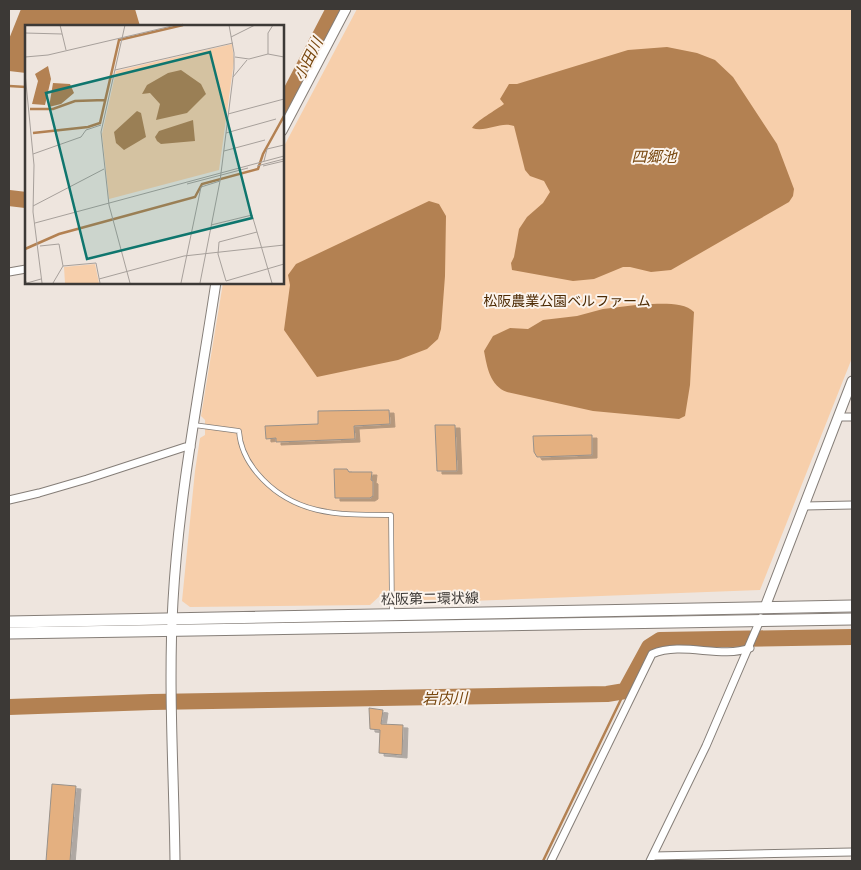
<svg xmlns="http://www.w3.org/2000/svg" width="861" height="870" viewBox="0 0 861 870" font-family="Inter,'Noto Sans JP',sans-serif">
<defs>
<filter id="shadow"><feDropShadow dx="5" dy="3" stdDeviation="0" flood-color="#0004"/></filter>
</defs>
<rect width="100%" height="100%" fill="#eee5de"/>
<polygon fill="#f7cfab" points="357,9 852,9 852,358 760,590 415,603 404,594 382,594 370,605 190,607 182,601 195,471 200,438 205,435 205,420 201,416 223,283 282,282 283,148"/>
<g fill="#b38152">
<polygon points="21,9 135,9 140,26 26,26 26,73 9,71 9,39"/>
<path d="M667,47L697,53L715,60L733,77L777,144L794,189L793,196L789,202L671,270L651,272L630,267H623L594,279L573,281L512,270L511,263L514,257L519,229L527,217L543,203L550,192L544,181L530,176L525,170L514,126C500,121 486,133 472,128C476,121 496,110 504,104L500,99L509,84H517L628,50Z"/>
<polygon points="429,201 439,204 446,216 445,276 441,329 438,339 427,349 398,360 317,377 284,330 290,285 288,275 296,264"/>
<path d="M644,304C658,304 684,301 694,312L690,385L685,416L679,419L593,411L507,392C490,386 487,367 484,351L493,336L510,328L528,329L543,320L577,316L603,309Z"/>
</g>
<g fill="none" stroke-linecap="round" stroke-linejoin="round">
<g stroke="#b38152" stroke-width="2.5">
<polyline points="9,86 26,87"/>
<polyline points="282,104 285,104"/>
<polyline points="543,861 625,691"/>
</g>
<g stroke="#b38152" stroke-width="16">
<polyline points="282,109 334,9"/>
<polyline points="9,198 26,200"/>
<polyline points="9,707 152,702 607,694 625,691 649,647 660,640 852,637"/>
</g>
</g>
<g fill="#e4b080" stroke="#98918a" filter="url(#shadow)">
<polygon points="389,410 390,424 354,426 355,439 276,442 276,438 266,439 265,426 318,424 318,411"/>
<polygon points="435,425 455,425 457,471 437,471"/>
<polygon points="592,435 592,455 537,457 534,452 533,436"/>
<polygon points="334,469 347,469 349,472 372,472 371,480 373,481 373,496 370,498 335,498"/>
<polygon points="369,708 383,710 381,724 403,725 402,755 379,753 380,730 370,729"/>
<polygon points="52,784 76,786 70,861 46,861"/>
</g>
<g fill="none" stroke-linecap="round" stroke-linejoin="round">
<defs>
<path id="service" d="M194,425L239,431C240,447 247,461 257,473C293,516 339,515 391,515L392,613"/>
<g id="minor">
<polyline points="9,272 26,269"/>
<polyline points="838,417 852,417"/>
<polyline points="9,500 39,493 87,479 185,447 191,447"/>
<polyline points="805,506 852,505"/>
<polyline points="653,856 852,852"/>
<path d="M551,861L652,654C683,641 720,659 750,648"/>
<polyline points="650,861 706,746 761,618"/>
</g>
<g id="tertiary">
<polyline points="282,131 346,9"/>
<polyline points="765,607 852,381"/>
<path d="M175,861C174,774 168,687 173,601C179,494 200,388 216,282"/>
</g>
<g id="primary">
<polyline points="9,622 852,606"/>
<polyline points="9,633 852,619"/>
</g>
</defs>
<use href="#service" stroke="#857e78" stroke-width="5.5"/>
<use href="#minor" stroke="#857e78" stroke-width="9"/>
<use href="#tertiary" stroke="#857e78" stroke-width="11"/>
<use href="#primary" stroke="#857e78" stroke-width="13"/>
<use href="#service" stroke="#fff" stroke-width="4"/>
<use href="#minor" stroke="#fff" stroke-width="7"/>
<use href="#tertiary" stroke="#fff" stroke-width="9"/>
<use href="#primary" stroke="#fff" stroke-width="11"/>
</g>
<g text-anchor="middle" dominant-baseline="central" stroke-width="4" stroke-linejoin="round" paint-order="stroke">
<g font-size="14" fill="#4d2b04" stroke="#fbf3ec">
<text x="567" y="300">松阪農業公園ベルファーム</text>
</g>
<g font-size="14" fill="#3c3936" stroke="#fbf3ec">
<text transform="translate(430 598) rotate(-1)">松阪第二環状線</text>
</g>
<g font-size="15" font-style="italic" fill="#77460d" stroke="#fbf3ec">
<text transform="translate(308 59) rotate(-63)">小田川</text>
<text x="654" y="156">四郷池</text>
<text transform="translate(445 698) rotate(-1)">岩内川</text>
</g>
</g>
<g transform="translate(25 25)">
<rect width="259" height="259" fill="#eee5de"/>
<path d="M207,19L209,36L194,145L84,174L77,109L91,46ZM70,239L74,258H40L39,242Z" fill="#f7cfab"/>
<path d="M23,41L26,54L20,80L7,79L13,56L10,49ZM156,45L176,59L181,69L162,88L131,95L135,79L125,68L117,69L122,60L143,48ZM28,58L45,59L49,68L36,79L24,82ZM112,86L116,88L121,112L99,125L91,118L89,107ZM168,95L170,116L136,119L132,116L130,112L134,106Z" fill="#b38152"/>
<path fill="none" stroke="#b38152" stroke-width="2.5" d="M5,84H28L50,76L80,75M8,108L63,102L75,98L94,15L158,0M0,224L34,209L170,172L177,159L233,144L238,129L259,91"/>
<path fill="none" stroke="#a7a09b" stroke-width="1" d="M35,0L41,25M100,0L76,107L84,180L105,258M0,8L37,9M206,12L230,0M243,29V8L248,0M0,32L23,30L151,0M210,32L224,34L243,29L259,32M90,45L208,18M0,48L9,140L8,187L17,258M208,52L222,35M203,89L259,74M201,108L251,94M199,126L240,115M8,129L56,112L61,105L76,100M239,136L242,124L259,120M232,141L259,134M238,141L259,136M162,159L223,143M8,181L79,144M10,198L259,131M186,200L227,190L247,258M232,207L194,217L193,229L201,256L259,239M15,221L34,219L38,241L71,238L75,258M74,254L159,231L259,220M0,255L2,258L16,254M28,258L38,241M156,258L176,162L195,156M175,258L195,156L209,44V28L204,0"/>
<path fill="#0f766e" fill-opacity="0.15" stroke="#0f766e" stroke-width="2.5" d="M185,27L227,193L62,234L21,68Z"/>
<rect width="259" height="259" fill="none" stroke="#3c3936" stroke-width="2.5"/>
</g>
<rect width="861" height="870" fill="none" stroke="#3c3936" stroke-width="20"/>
</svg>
